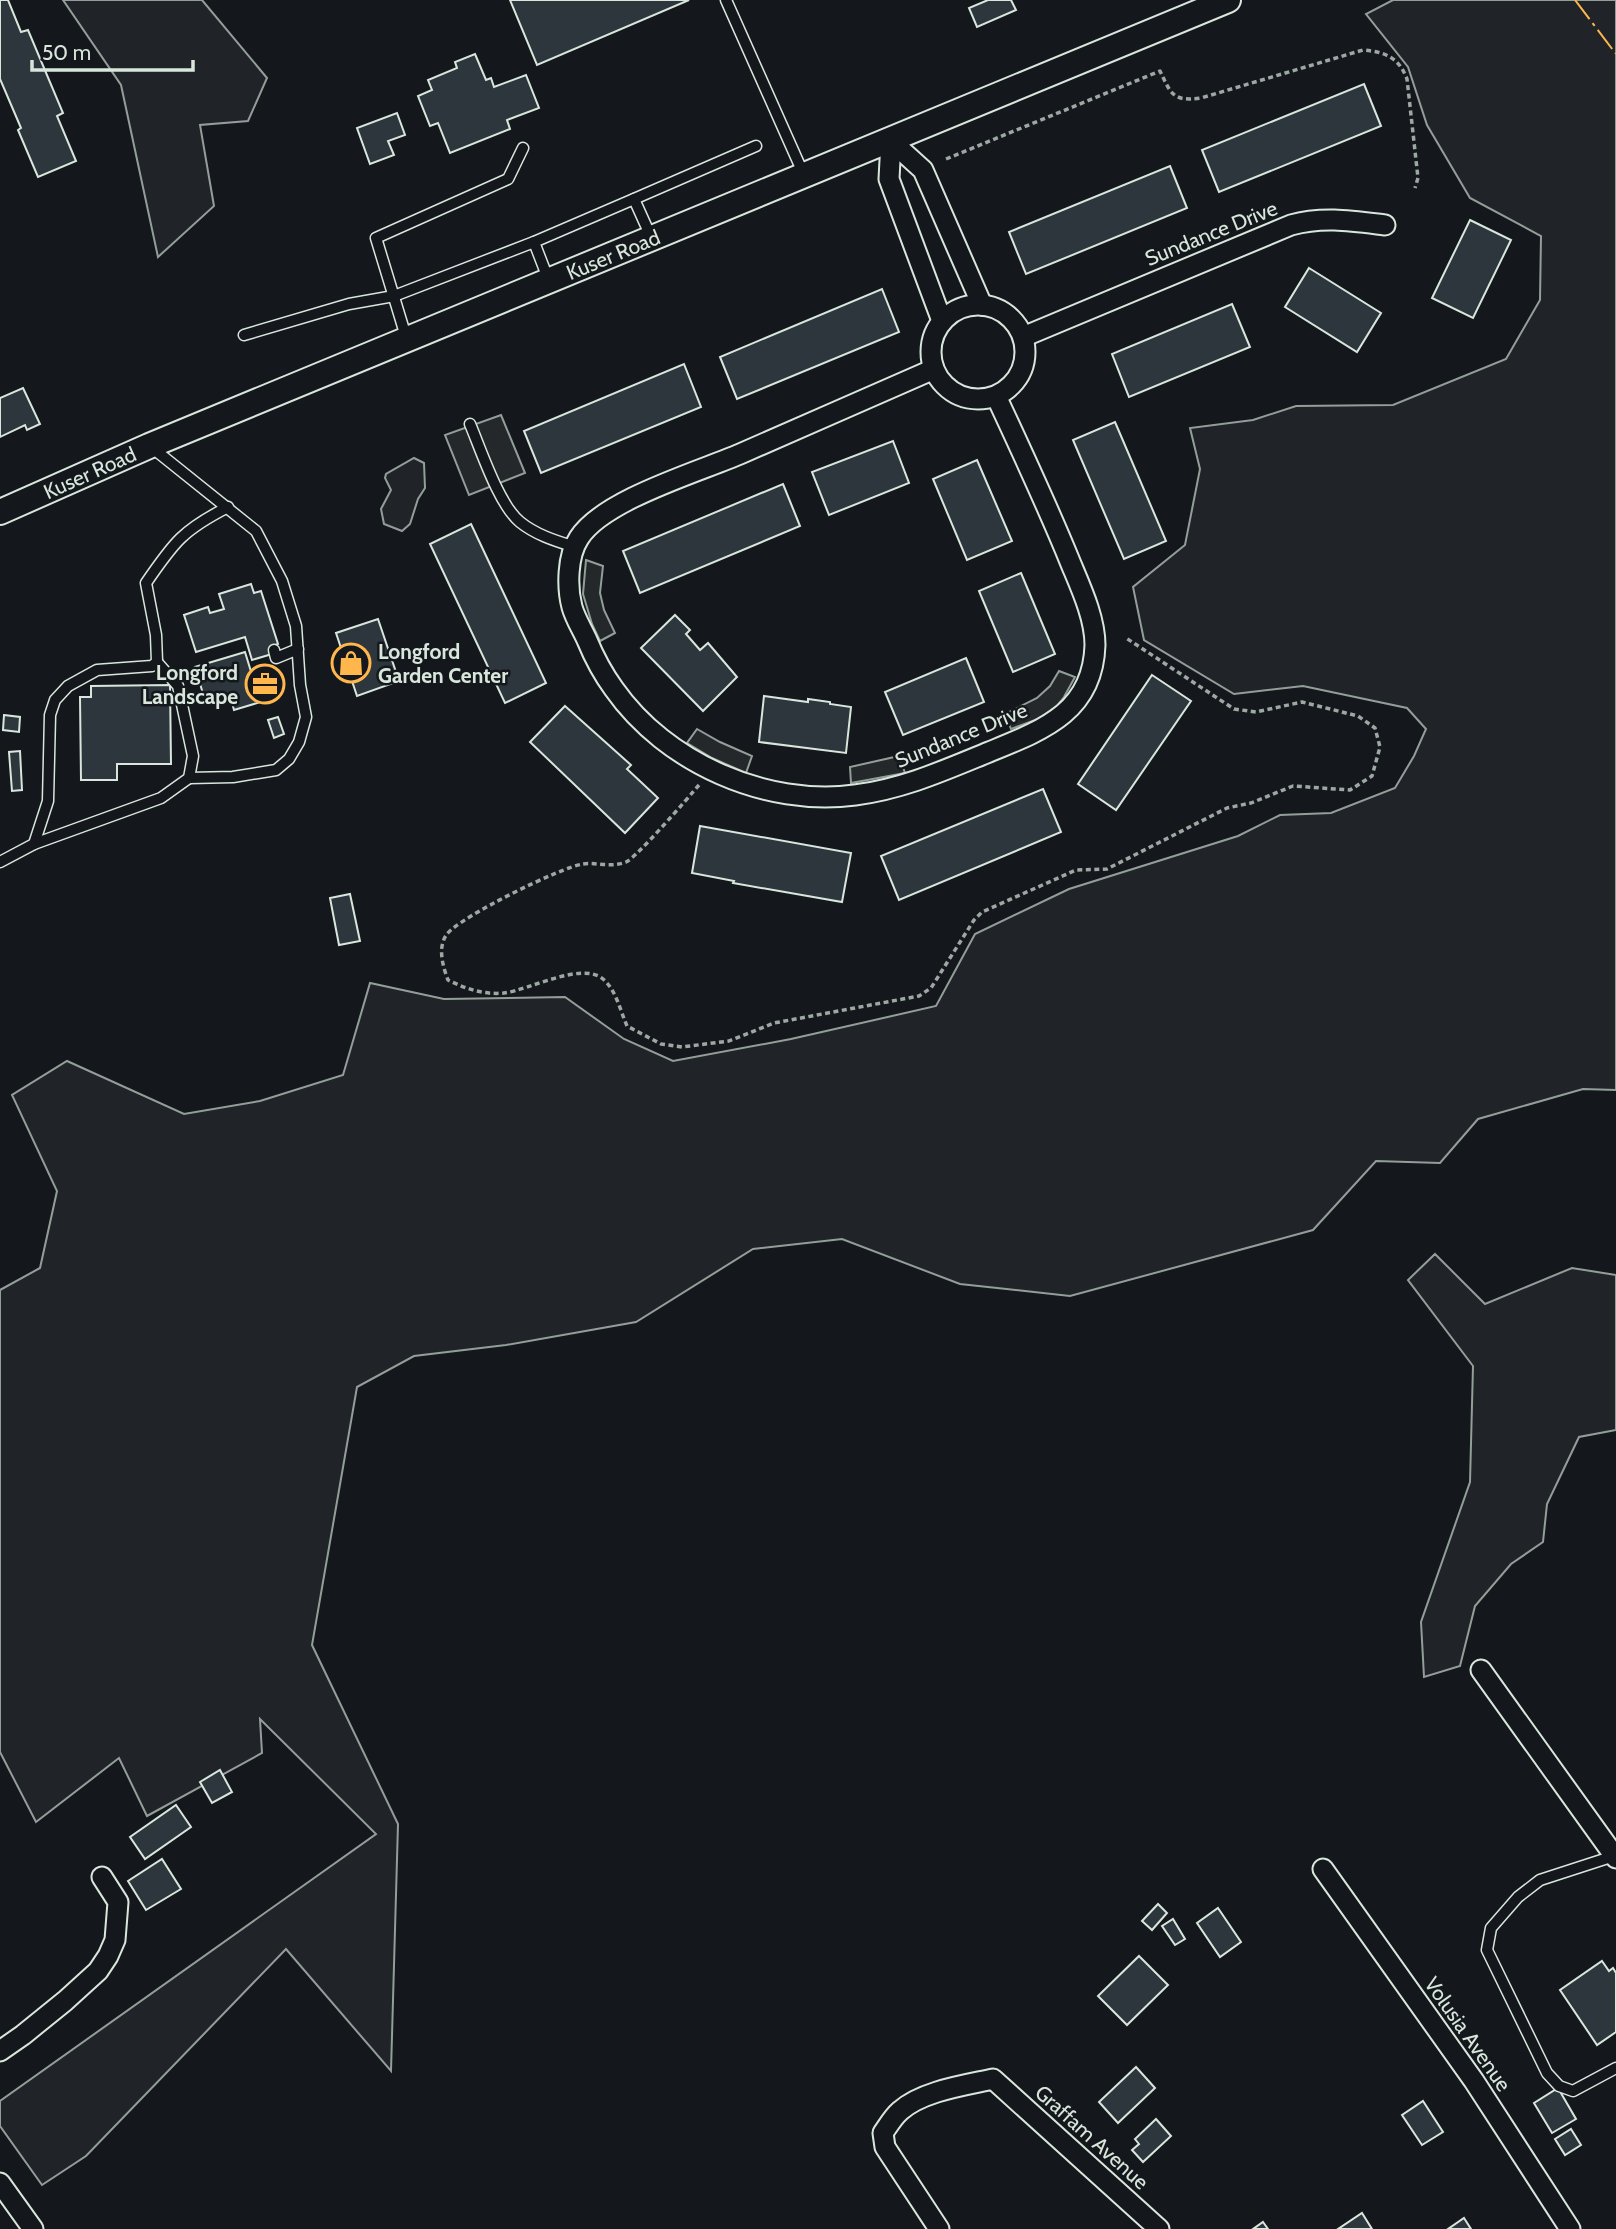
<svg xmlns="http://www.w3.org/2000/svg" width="1616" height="2229" viewBox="0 0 1616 2229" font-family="Cabin,sans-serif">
<rect width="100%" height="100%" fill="#14181c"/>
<g fill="#202428" stroke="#939e99" stroke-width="2">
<polygon points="63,0 202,0 267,78 248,121 200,125 214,206 158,257 121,85"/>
<polygon points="1393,0 1616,0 1616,1090 1583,1089 1478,1119 1440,1163 1376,1161 1313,1230 1070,1296 960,1284 842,1239 753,1249 636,1322 506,1345 414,1356 357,1387 312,1645 398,1824 391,2071 286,1949 86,2156 42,2185 0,2126 0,2101 376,1834 260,1719 262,1753 147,1816 119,1758 36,1822 0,1752 0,1290 40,1268 57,1191 12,1095 67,1061 184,1114 260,1101 343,1075 370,983 444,999 565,997 624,1039 673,1061 791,1039 936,1006 975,934 1069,889 1238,836 1280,815 1331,813 1395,788 1414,756 1426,729 1407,708 1303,686 1234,694 1144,640 1133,587 1185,545 1200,469 1190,428 1253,420 1296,406 1393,405 1506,359 1540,300 1541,236 1470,198 1427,125 1408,67 1366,14"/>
<polygon points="414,458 424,463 425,488 418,499 410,524 402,531 384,524 381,509 391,490 385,478 386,474"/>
<polygon points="1435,1254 1485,1304 1572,1268 1616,1275 1616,1430 1579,1437 1547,1504 1543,1542 1511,1564 1475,1606 1460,1666 1424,1677 1421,1622 1470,1482 1473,1366 1408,1280"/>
</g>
<g fill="#24282b" stroke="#939e99" stroke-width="2">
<polygon points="501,415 525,473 469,495 445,435"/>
<polygon points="586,560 603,566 600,593 604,610 615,633 600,641 592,624 583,594"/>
<polygon points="1059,671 1075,677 1064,697 1057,706 1038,719 1011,729 1005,714 1037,698 1050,686"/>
<polygon points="697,729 720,742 752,756 746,773 712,758 687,743"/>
<polygon points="899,756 905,773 851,783 850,767"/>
</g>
<g fill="#2c363c" stroke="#d8e6dc" stroke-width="2">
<polygon points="0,0 8,0 21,32 28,30 63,113 57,116 76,161 38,177 18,130 21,128 0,79"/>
<polygon points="510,0 689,0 537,65"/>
<polygon points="988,0 1011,0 1016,10 977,27 969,8"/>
<polygon points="475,54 486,80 491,78 494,87 526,75 539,108 507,120 510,129 450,153 438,123 430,126 418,96 432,90 428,80 457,68 455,62"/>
<polygon points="1364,84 1381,126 1219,192 1202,150"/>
<polygon points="397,113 405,135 388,141 394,155 370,164 357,128"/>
<polygon points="1170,166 1187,208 1026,274 1009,232"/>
<polygon points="1470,220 1511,240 1473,318 1432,298"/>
<polygon points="1309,268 1381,313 1357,352 1285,307"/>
<polygon points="882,289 899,332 737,399 720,357"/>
<polygon points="1232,304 1250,347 1129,397 1112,354"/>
<polygon points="684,364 701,407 541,473 524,431"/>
<polygon points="23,388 40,424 27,430 25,425 0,437 0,398"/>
<polygon points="1115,422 1166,541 1124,559 1073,440"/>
<polygon points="893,441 909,483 829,515 812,472"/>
<polygon points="977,460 1012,541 967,560 933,479"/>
<polygon points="783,484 800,526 640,593 623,551"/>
<polygon points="471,524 546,683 505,703 430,544"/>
<polygon points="1021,573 1055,654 1013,672 979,591"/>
<polygon points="251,584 254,593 261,591 278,644 270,647 272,654 252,660 245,637 196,652 184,615 208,607 210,613 224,609 219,594"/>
<polygon points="675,615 690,630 686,634 700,650 708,643 737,677 703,711 641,648"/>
<polygon points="378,619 399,681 357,696 336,633"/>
<polygon points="245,652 253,678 261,676 267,700 234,710 231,699 214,704 212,695 204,697 195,667"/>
<polygon points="966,658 984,702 903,735 885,692"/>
<polygon points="1152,675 1191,701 1116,810 1078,784"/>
<polygon points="170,685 171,764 117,764 117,780 81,780 80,697 91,697 91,686"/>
<polygon points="764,696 808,702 808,699 830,702 830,704 851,707 846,753 759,742"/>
<polygon points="565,706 631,765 627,769 658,798 625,833 530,742"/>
<polygon points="4,715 20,717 19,732 3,730"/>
<polygon points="278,717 284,734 274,738 268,720"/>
<polygon points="20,751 22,790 12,791 9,752"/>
<polygon points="1043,789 1061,832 899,900 881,856"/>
<polygon points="700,826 851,853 842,902 733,883 734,881 692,873"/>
<polygon points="350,894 360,941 339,945 330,898"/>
<polygon points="220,1770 232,1792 212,1803 200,1782"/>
<polygon points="176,1805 191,1827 145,1859 130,1837"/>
<polygon points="162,1859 181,1889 146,1910 128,1881"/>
<polygon points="1158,1904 1167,1913 1152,1930 1142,1921"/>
<polygon points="1218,1908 1241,1942 1220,1957 1197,1923"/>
<polygon points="1173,1919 1185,1939 1175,1945 1162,1926"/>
<polygon points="1139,1956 1168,1985 1127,2025 1098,1996"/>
<polygon points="1602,1961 1609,1971 1613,1968 1616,1973 1616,2032 1597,2045 1560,1990"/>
<polygon points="1136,2067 1155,2088 1118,2123 1099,2102"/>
<polygon points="1558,2088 1576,2119 1552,2133 1534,2103"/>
<polygon points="1423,2101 1443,2132 1422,2145 1402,2115"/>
<polygon points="1156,2119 1171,2136 1143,2162 1132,2150 1139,2144 1135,2139"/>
<polygon points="1571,2129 1581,2145 1565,2155 1555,2139"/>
<polygon points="1362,2213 1372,2229 1338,2229"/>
<polygon points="1464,2218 1471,2229 1448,2229"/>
<polygon points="1263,2222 1268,2229 1253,2229"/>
</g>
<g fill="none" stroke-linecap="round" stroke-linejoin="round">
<defs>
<g id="service">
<polyline points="726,0 804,175"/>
<polyline points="634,199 756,146"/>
<polyline points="534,242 634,199 652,239"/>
<polyline points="244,335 349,304 394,296 534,242 549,281"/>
<polyline points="407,340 376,238 508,179 523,148"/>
<path d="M470,424C481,450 499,505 520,522C536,535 556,541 575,547"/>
<polyline points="150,446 256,531 282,581 296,626 300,685 306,717 299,742 289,759 276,770 233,777 189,778"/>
<polyline points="274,650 276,658 298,649"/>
<polyline points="34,844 161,798 189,778 193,756 178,686 157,662"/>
<path d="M0,862L34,844L48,801L50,715L55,700L68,686L97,670L152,666L157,662L156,635L146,583C174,542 183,530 228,507"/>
<polyline points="1614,1856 1540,1880 1518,1897 1491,1928 1487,1950 1547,2073 1559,2086 1573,2091 1616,2068"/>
</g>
<g id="minor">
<polyline points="891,141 923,170 982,305"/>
<polyline points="891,141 889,179 942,321"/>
<circle cx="978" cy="352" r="47"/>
<path d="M1023,337L1291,225C1323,216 1353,221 1385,225"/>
<path d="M934,369C869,397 805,426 740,454C698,472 603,500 579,538C567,556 567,588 572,607C575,618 582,629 587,640C594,657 603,674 614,689C666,763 766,807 855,795C903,789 945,770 989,752C1043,730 1093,712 1095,645C1095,618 1081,588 1071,564C1048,507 1022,452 996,396"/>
<polyline points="1481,1670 1616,1858"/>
<polyline points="1323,1869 1474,2081 1570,2229"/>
<polyline points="0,2051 23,2035 65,2001 98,1971 108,1956 115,1940 118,1902 102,1877"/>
<polyline points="0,2183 33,2229"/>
<path d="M939,2229L885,2147L883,2133C888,2126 893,2117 900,2111C922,2091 966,2085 993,2079L1159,2229"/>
</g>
<g id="tertiary">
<path id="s1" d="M0,512L149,446L1228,0"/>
</g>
</defs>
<use href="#service" stroke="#d8e6dc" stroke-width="13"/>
<use href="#minor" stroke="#d8e6dc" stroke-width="23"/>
<use href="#tertiary" stroke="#d8e6dc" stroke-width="28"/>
<g stroke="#9da8a2" stroke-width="3.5" stroke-dasharray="5 3.5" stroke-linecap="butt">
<path d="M946,159L1160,71C1171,94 1173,102 1201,98L1363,50C1386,52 1399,58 1407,79L1418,178L1415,188"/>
<path d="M699,785C688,798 636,858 626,862C611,868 597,862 583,864C561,867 460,917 447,934C437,947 443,967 448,980C466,989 484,995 504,993C529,990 582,961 603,979C616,990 620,1010 627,1026L661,1044L682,1047L729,1041L774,1023L919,996L931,988L974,920L982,912L1076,870L1107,869L1227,808L1251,803L1293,786L1350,790L1372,776L1380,747L1375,728L1358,716L1302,702L1256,712L1234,709L1126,638"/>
</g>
<use href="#service" stroke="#14181c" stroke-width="10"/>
<use href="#minor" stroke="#14181c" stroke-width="19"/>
<use href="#tertiary" stroke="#14181c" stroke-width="24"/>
<polyline stroke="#ffb74d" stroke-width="2" stroke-dasharray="24 5 3.5 5" stroke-linecap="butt" points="1575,0 1616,54"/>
</g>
<defs>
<symbol id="shop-ring" viewBox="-11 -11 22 22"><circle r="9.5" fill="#14181c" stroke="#ffb74d" stroke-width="1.5"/><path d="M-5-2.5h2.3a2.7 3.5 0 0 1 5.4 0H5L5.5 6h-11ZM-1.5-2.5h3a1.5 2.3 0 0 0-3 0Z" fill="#ffb74d"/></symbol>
<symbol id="office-ring" viewBox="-11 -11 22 22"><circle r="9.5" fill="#14181c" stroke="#ffb74d" stroke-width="1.5"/><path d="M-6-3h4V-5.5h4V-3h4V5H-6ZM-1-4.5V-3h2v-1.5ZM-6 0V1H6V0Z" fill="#ffb74d"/></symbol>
</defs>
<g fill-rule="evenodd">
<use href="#shop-ring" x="329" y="641" width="44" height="44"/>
<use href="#office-ring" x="243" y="662" width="44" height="44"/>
</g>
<g text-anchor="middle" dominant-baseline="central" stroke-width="5" stroke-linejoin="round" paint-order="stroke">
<g font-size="21" fill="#d8e6dc" stroke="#14181c">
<text transform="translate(1211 233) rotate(-22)">Sundance Drive</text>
<text stroke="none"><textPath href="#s1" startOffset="665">Kuser Road</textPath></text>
<text stroke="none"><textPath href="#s1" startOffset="98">Kuser Road</textPath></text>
<text transform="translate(961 735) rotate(-22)">Sundance Drive</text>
<text transform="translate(1468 2034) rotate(55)">Volusia Avenue</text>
<text transform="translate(1092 2137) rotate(42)">Graffam Avenue</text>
</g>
<g font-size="21" font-weight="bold" fill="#d8e6dc" stroke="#14181c" text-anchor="start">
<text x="378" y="651">Longford<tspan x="378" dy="24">Garden Center</tspan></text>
<text x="238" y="672" text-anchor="end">Longford<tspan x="238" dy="24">Landscape</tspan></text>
</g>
</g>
<path d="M32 60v10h161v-10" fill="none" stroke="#d8e6dc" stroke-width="3.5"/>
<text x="42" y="60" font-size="21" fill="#d8e6dc" stroke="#14181c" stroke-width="5" paint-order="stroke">50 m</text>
</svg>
